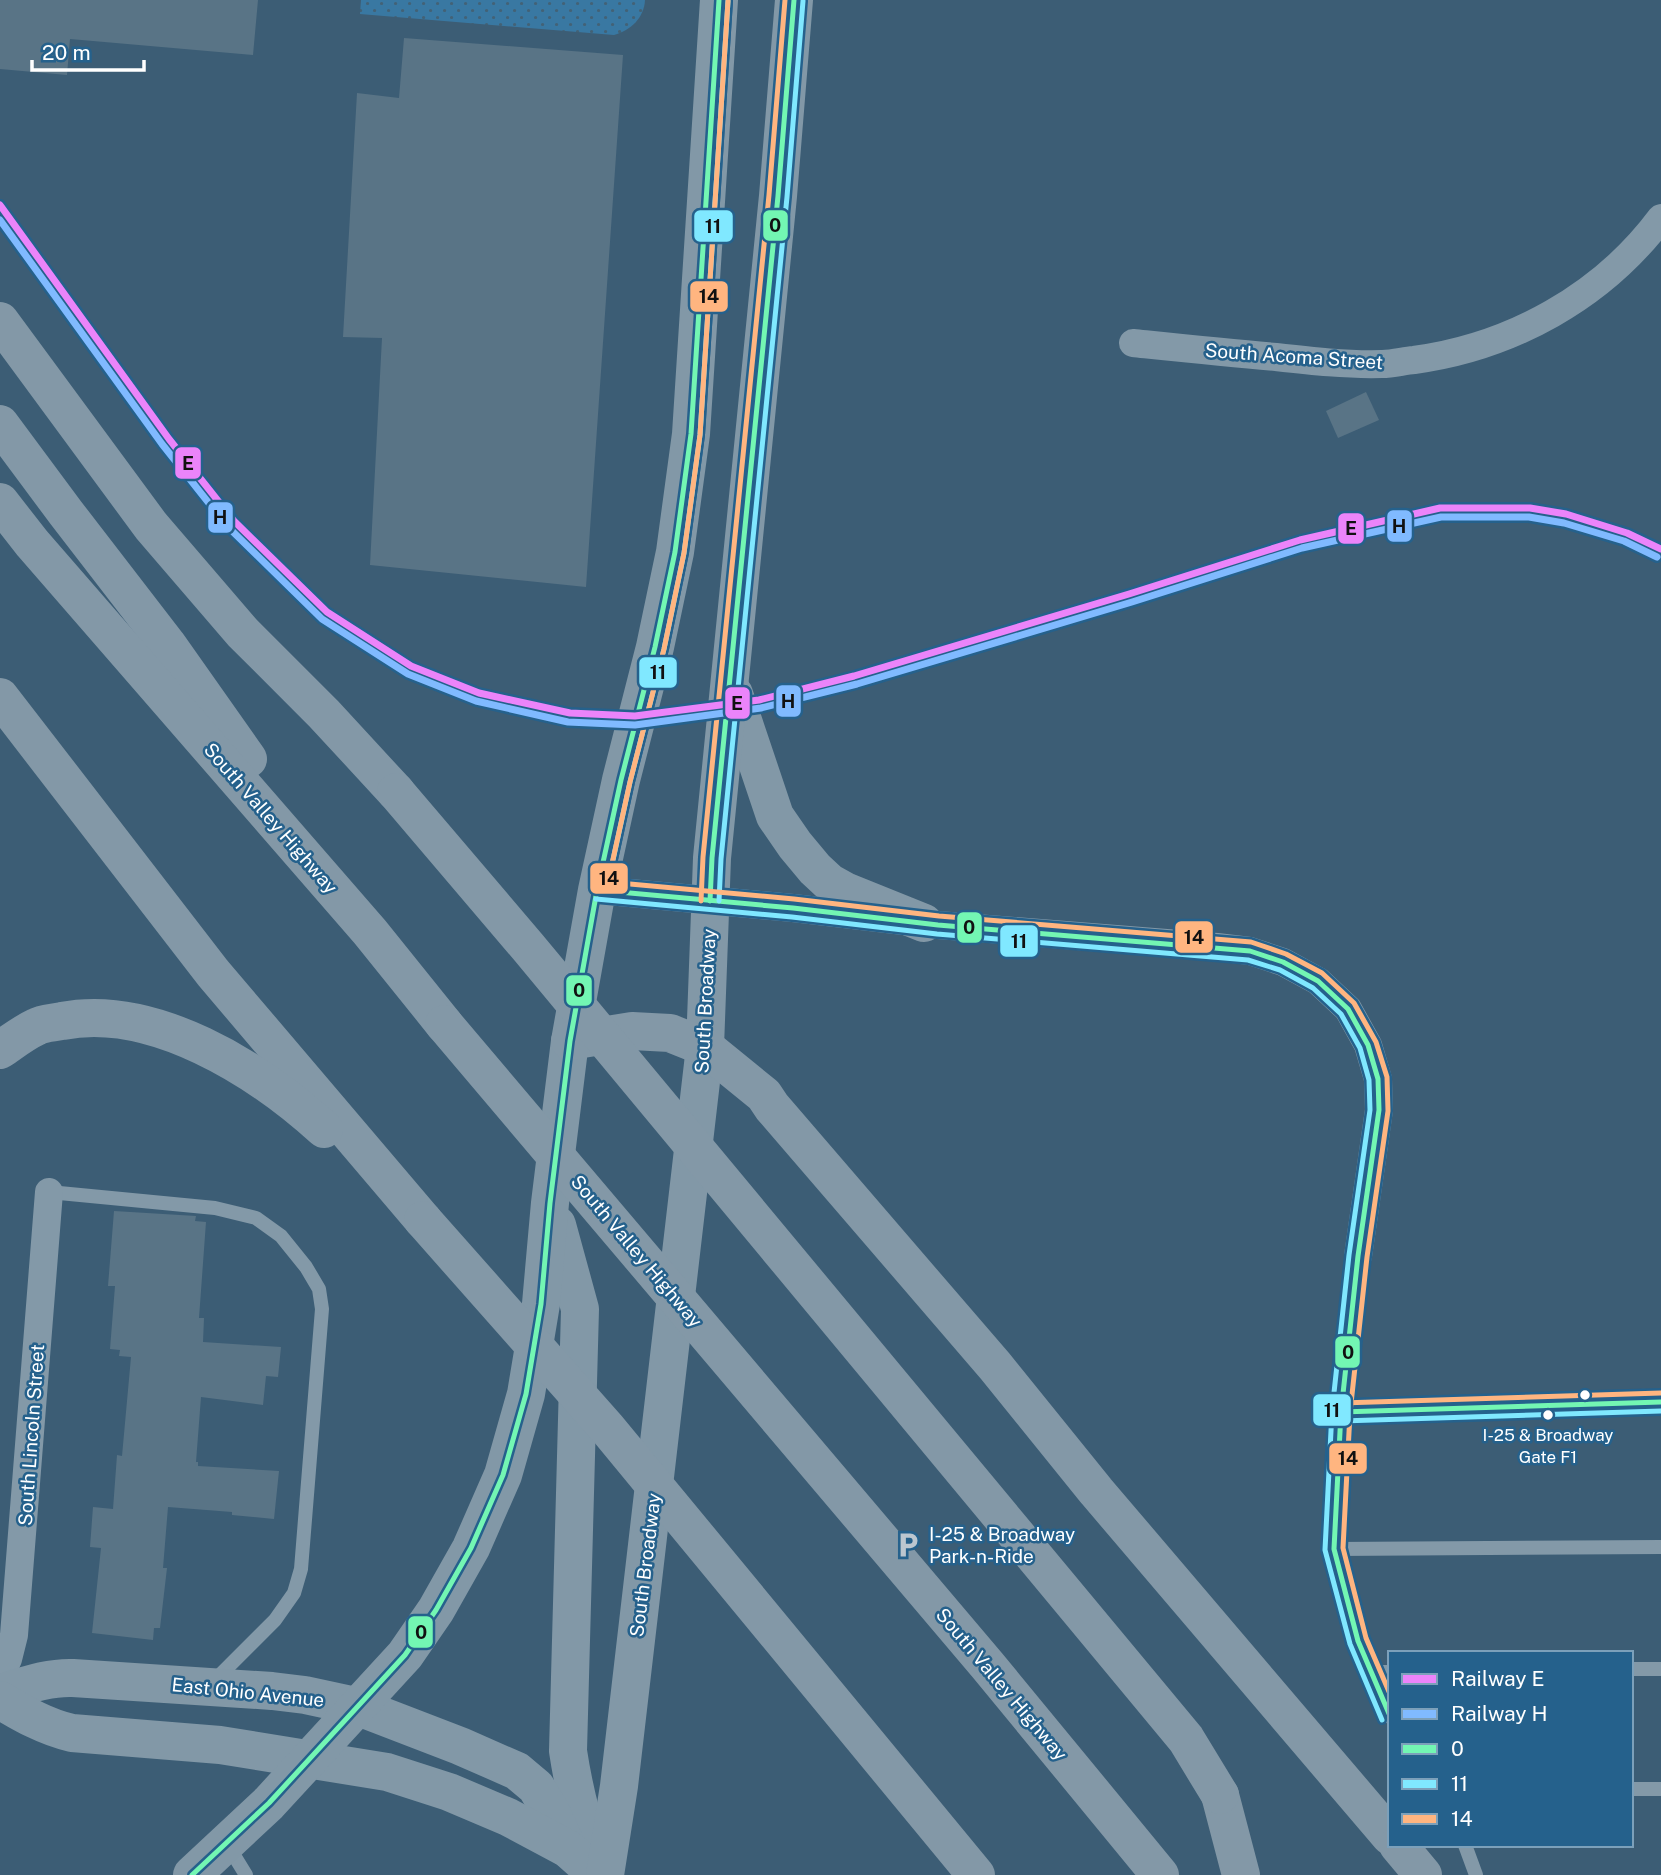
<svg xmlns="http://www.w3.org/2000/svg" width="1661" height="1875" viewBox="0 0 1661 1875" font-family="'Public Sans',sans-serif">
<defs>
<pattern id="grass-dots" width="8" height="8" patternUnits="userSpaceOnUse" patternTransform="scale(1.75)"><rect width="8" height="8" fill="#3978a2"/><path d="M2 2h.1M6 6h.1" fill="none" stroke="#426277" stroke-width="1.8" stroke-linecap="round"/></pattern>
</defs>
<rect width="100%" height="100%" fill="#3c5d75"/>
<path fill="url(#grass-dots)" d="M361,0H645C644,18 631,30 614,35L360,14Z"/>
<g fill="#597486">
<polygon points="0,0 258,0 253,55 70,39 67,75 0,69"/>
<polygon points="404,38 623,55 586,587 370,565 382,338 343,337 357,93 399,98"/>
<polygon points="1366,392 1379,420 1338,438 1326,411"/>
<polygon points="114,1211 196,1216 195,1221 206,1222 199,1318 204,1318 203,1342 281,1347 278,1377 266,1376 263,1405 201,1397 196,1462 198,1462 198,1466 279,1471 274,1519 232,1515 232,1512 168,1507 163,1568 167,1568 160,1628 154,1628 153,1640 92,1633 101,1548 90,1547 93,1507 113,1509 117,1455 122,1456 131,1357 119,1356 120,1350 110,1349 115,1286 108,1286"/>
</g>
<g fill="none" stroke-linecap="round" stroke-linejoin="round">
<g stroke="#8399a8" stroke-width="14">
<polyline points="49,1192 215,1208 256,1218 281,1236 306,1267 319,1289 322,1309 301,1569 294,1593 275,1620 214,1681"/>
<polyline points="1358,1256 1341,1412 1334,1549 1345,1586 1358,1641 1390,1717"/>
<polyline points="1341,1412 1661,1402"/>
<polyline points="1334,1549 1661,1547"/>
<polyline points="1631,1669 1661,1669"/>
<polyline points="1370,1672 1390,1672"/>
<polyline points="1631,1789 1661,1789"/>
<polyline points="227,1844 246,1875"/>
<polyline points="1465,1845 1476,1875"/>
</g>
<g stroke="#8399a8" stroke-width="28">
<path d="M1133,343C1181,348 1228,353 1276,357C1311,361 1347,365 1382,364C1393,364 1403,361 1414,360C1511,347 1602,297 1661,218"/>
<polyline points="597,890 793,908 938,925 1217,947 1250,951 1283,962 1318,981 1348,1009 1368,1045 1378,1079 1379,1110 1358,1256"/>
<polyline points="0,1676 8,1659 14,1635 49,1192"/>
</g>
<g stroke="#8298a7" stroke-width="38">
<polyline points="734,694 775,816 795,845 815,869 829,882 847,892 924,923"/>
<path d="M557,1225L580,1309L568,1751C575,1797 585,1832 601,1875"/>
<path d="M0,1693C24,1686 48,1677 73,1678L272,1691L305,1695L356,1706L460,1746L517,1771L536,1787L551,1812L568,1849"/>
<path d="M0,1700C23,1714 46,1727 72,1733L220,1745L387,1772L449,1792L508,1817L568,1849L597,1875"/>
<polyline points="192,1875 269,1803 405,1655 436,1610 471,1548 503,1475 526,1394 541,1304 550,1203 570,1041 597,890 621,780 655,647 675,552 691,434 719,0"/>
<polyline points="605,1875 619,1786 705,1047 712,858 778,196 794,0"/>
</g>
<g stroke="#8398a7" stroke-width="38">
<polyline points="0,321 151,526 243,633 324,714 396,792"/>
<polyline points="0,424 66,513 167,644 248,759"/>
<polyline points="0,502 32,543 370,932 444,1024"/>
<polyline points="0,697 213,973 423,1220"/>
<polyline points="570,1041 632,1031 670,1033 705,1047 764,1095 772,1107 995,1366 1096,1491 1390,1836"/>
<path d="M0,1050C12,1042 23,1033 36,1027C43,1023 53,1023 62,1021C153,1003 258,1069 324,1129"/>
<polyline points="1220,1795 1241,1875"/>
<polyline points="1398,1845 1423,1875"/>
</g>
<g stroke="#8398a7" stroke-width="38">
<polyline points="396,792 528,947 1186,1739 1220,1795"/>
<polyline points="444,1024 988,1666 1160,1875"/>
<polyline points="423,1220 607,1428 976,1875"/>
</g>
<defs>
<g id="bus-1">
<polyline points="597,890 793,908 938,925 1250,951 1283,962 1318,981 1348,1009 1368,1045 1378,1079 1379,1110 1358,1256 1341,1412 1334,1549 1358,1641 1390,1716"/>
<polyline points="710,901 712,858 778,196 794,0"/>
<polyline points="1341,1412 1661,1402"/>
<polyline points="192,1875 269,1803 405,1655 436,1610 471,1548 503,1475 526,1394 541,1304 550,1203 570,1041 597,890 621,780 655,647 675,552 691,434 719,0"/>
</g>
<g id="bus-2">
<polyline points="606,892 630,782 664,649 684,553 700,435 728,1"/>
<polyline points="596,899 792,917 937,934 1248,960 1280,970 1313,988 1341,1014 1360,1048 1369,1080 1370,1110 1349,1255 1332,1411 1325,1550 1350,1644 1382,1720"/>
<polyline points="719,901 721,859 787,197 803,1"/>
<polyline points="1341,1421 1661,1411"/>
</g>
<g id="bus-3">
<polyline points="728,1 700,435 684,553 664,649 630,782 608,882 794,899 939,916 1251,942 1286,954 1322,973 1354,1003 1376,1042 1387,1077 1388,1111 1367,1257 1350,1413 1343,1548 1366,1638 1390,1694"/>
<polyline points="701,901 703,857 769,195 785,0"/>
<polyline points="1341,1403 1661,1393"/>
</g>
</defs>
<use href="#bus-1" stroke="#25618c" stroke-width="10"/>
<use href="#bus-2" stroke="#25618c" stroke-width="10"/>
<use href="#bus-3" stroke="#25618c" stroke-width="10"/>
<use href="#bus-1" stroke="#73f6b3" stroke-width="5"/>
<use href="#bus-2" stroke="#80e8ff" stroke-width="5"/>
<use href="#bus-3" stroke="#ffb580" stroke-width="5"/>
<defs>
<polyline id="rail-1" points="0,205 169,439 234,521 327,612 411,666 479,693 570,713 635,716 759,700 854,676 1129,594 1300,540 1440,508 1530,508 1566,514 1627,533 1661,549"/>
<polyline id="rail-2" points="0,220 162,444 227,526 322,619 408,674 476,701 568,722 635,725 761,708 857,684 1132,602 1302,548 1441,517 1529,517 1564,523 1624,541 1657,557"/>
</defs>
<use href="#rail-1" stroke="#25618c" stroke-width="12"/>
<use href="#rail-2" stroke="#25618c" stroke-width="12"/>
<use href="#rail-1" stroke="#eb84fa" stroke-width="7"/>
<use href="#rail-2" stroke="#80baff" stroke-width="7"/>
</g>
<defs>
<symbol id="parking-bare" viewBox="-9 -9 18 18"><path d="M-3.5-5.5H1a3.5 3.5 0 0 1 0 7H-1V5.5H-3.5ZM-1-3.4V-.6H.8a1.4 1.4 0 0 0 0-2.8Z" fill="#bbc6cf" stroke="#25618c" stroke-width="2.5" paint-order="stroke"/></symbol>
</defs>
<g fill-rule="evenodd">
<use href="#parking-bare" x="889" y="1526" width="38" height="38"/>
</g>
<g fill="#fff" stroke="#25618c" stroke-width="2.5">
<circle cx="1585" cy="1395" r="6"/>
<circle cx="1548" cy="1415" r="6"/>
</g>
<g text-anchor="middle" dominant-baseline="central" stroke-width="5" stroke-linejoin="round" paint-order="stroke">
<g font-size="17" fill="#fff" stroke="#25618c">
<text x="1548" y="1435">I-25 &amp; Broadway<tspan x="1548" dy="22">Gate F1</tspan></text>
</g>
<g font-size="19" fill="#fff" stroke="#25618c">
<text transform="translate(1294 356) rotate(4)">South Acoma Street</text>
<text transform="translate(271 818) rotate(49)">South Valley Highway</text>
<text transform="translate(705 1001) rotate(-87)">South Broadway</text>
<text transform="translate(637 1251) rotate(50)">South Valley Highway</text>
<text transform="translate(31 1435) rotate(-86)">South Lincoln Street</text>
<text transform="translate(645 1565) rotate(-83)">South Broadway</text>
<text transform="translate(1002 1684) rotate(50)">South Valley Highway</text>
<text transform="translate(248 1692) rotate(6)">East Ohio Avenue</text>
</g>
<g font-size="19" fill="#fff" stroke="#25618c" text-anchor="start">
<text x="929" y="1534">I-25 &amp; Broadway<tspan x="929" dy="22">Park-n-Ride</tspan></text>
</g>
</g>
<g stroke="#25618c" stroke-width="2.5">
<rect x="762" y="209" width="27" height="33" rx="7" fill="#73f6b3"/>
<rect x="693" y="209" width="41" height="34" rx="7" fill="#80e8ff"/>
<rect x="689" y="280" width="40" height="33" rx="7" fill="#ffb580"/>
<rect x="174" y="446" width="28" height="34" rx="7" fill="#eb84fa"/>
<rect x="207" y="501" width="27" height="33" rx="7" fill="#80baff"/>
<rect x="1386" y="509" width="27" height="34" rx="7" fill="#80baff"/>
<rect x="1337" y="512" width="28" height="33" rx="7" fill="#eb84fa"/>
<rect x="638" y="656" width="40" height="33" rx="7" fill="#80e8ff"/>
<rect x="775" y="684" width="27" height="34" rx="7" fill="#80baff"/>
<rect x="724" y="686" width="27" height="34" rx="7" fill="#eb84fa"/>
<rect x="589" y="862" width="40" height="33" rx="7" fill="#ffb580"/>
<rect x="956" y="911" width="27" height="33" rx="7" fill="#73f6b3"/>
<rect x="1174" y="920" width="40" height="34" rx="7" fill="#ffb580"/>
<rect x="999" y="924" width="40" height="34" rx="7" fill="#80e8ff"/>
<rect x="565" y="974" width="28" height="33" rx="7" fill="#73f6b3"/>
<rect x="1334" y="1335" width="27" height="34" rx="7" fill="#73f6b3"/>
<rect x="1312" y="1393" width="40" height="34" rx="7" fill="#80e8ff"/>
<rect x="1328" y="1442" width="40" height="33" rx="7" fill="#ffb580"/>
<rect x="407" y="1615" width="27" height="34" rx="7" fill="#73f6b3"/>
</g>
<g font-size="19" text-anchor="middle" font-weight="bold" fill="#111">
<text x="775" y="232">0</text>
<text x="713" y="233">11</text>
<text x="709" y="303">14</text>
<text x="188" y="470">E</text>
<text x="220" y="524">H</text>
<text x="1399" y="533">H</text>
<text x="1351" y="535">E</text>
<text x="658" y="679">11</text>
<text x="788" y="708">H</text>
<text x="737" y="710">E</text>
<text x="609" y="885">14</text>
<text x="969" y="934">0</text>
<text x="1194" y="944">14</text>
<text x="1019" y="948">11</text>
<text x="579" y="997">0</text>
<text x="1348" y="1359">0</text>
<text x="1332" y="1417">11</text>
<text x="1348" y="1465">14</text>
<text x="421" y="1639">0</text>
</g>
<rect x="1388" y="1651" width="245" height="196" fill="#25618c" stroke="#7ca0ba" stroke-width="2"/>
<rect x="1402" y="1674" width="35" height="10" fill="#eb84fa" stroke="#7ca0ba" stroke-width="2"/>
<text x="1451" y="1686" font-size="21" fill="#ffffff">Railway E</text>
<rect x="1402" y="1709" width="35" height="10" fill="#80baff" stroke="#7ca0ba" stroke-width="2"/>
<text x="1451" y="1721" font-size="21" fill="#ffffff">Railway H</text>
<rect x="1402" y="1744" width="35" height="10" fill="#73f6b3" stroke="#7ca0ba" stroke-width="2"/>
<text x="1451" y="1756" font-size="21" fill="#ffffff">0</text>
<rect x="1402" y="1779" width="35" height="10" fill="#80e8ff" stroke="#7ca0ba" stroke-width="2"/>
<text x="1451" y="1791" font-size="21" fill="#ffffff">11</text>
<rect x="1402" y="1814" width="35" height="10" fill="#ffb580" stroke="#7ca0ba" stroke-width="2"/>
<text x="1451" y="1826" font-size="21" fill="#ffffff">14</text>
<path d="M32 60v10h112v-10" fill="none" stroke="#ffffff" stroke-width="3.5"/>
<text x="42" y="60" font-size="21" fill="#ffffff" stroke="#25618c" stroke-width="5" paint-order="stroke">20 m</text>
</svg>
